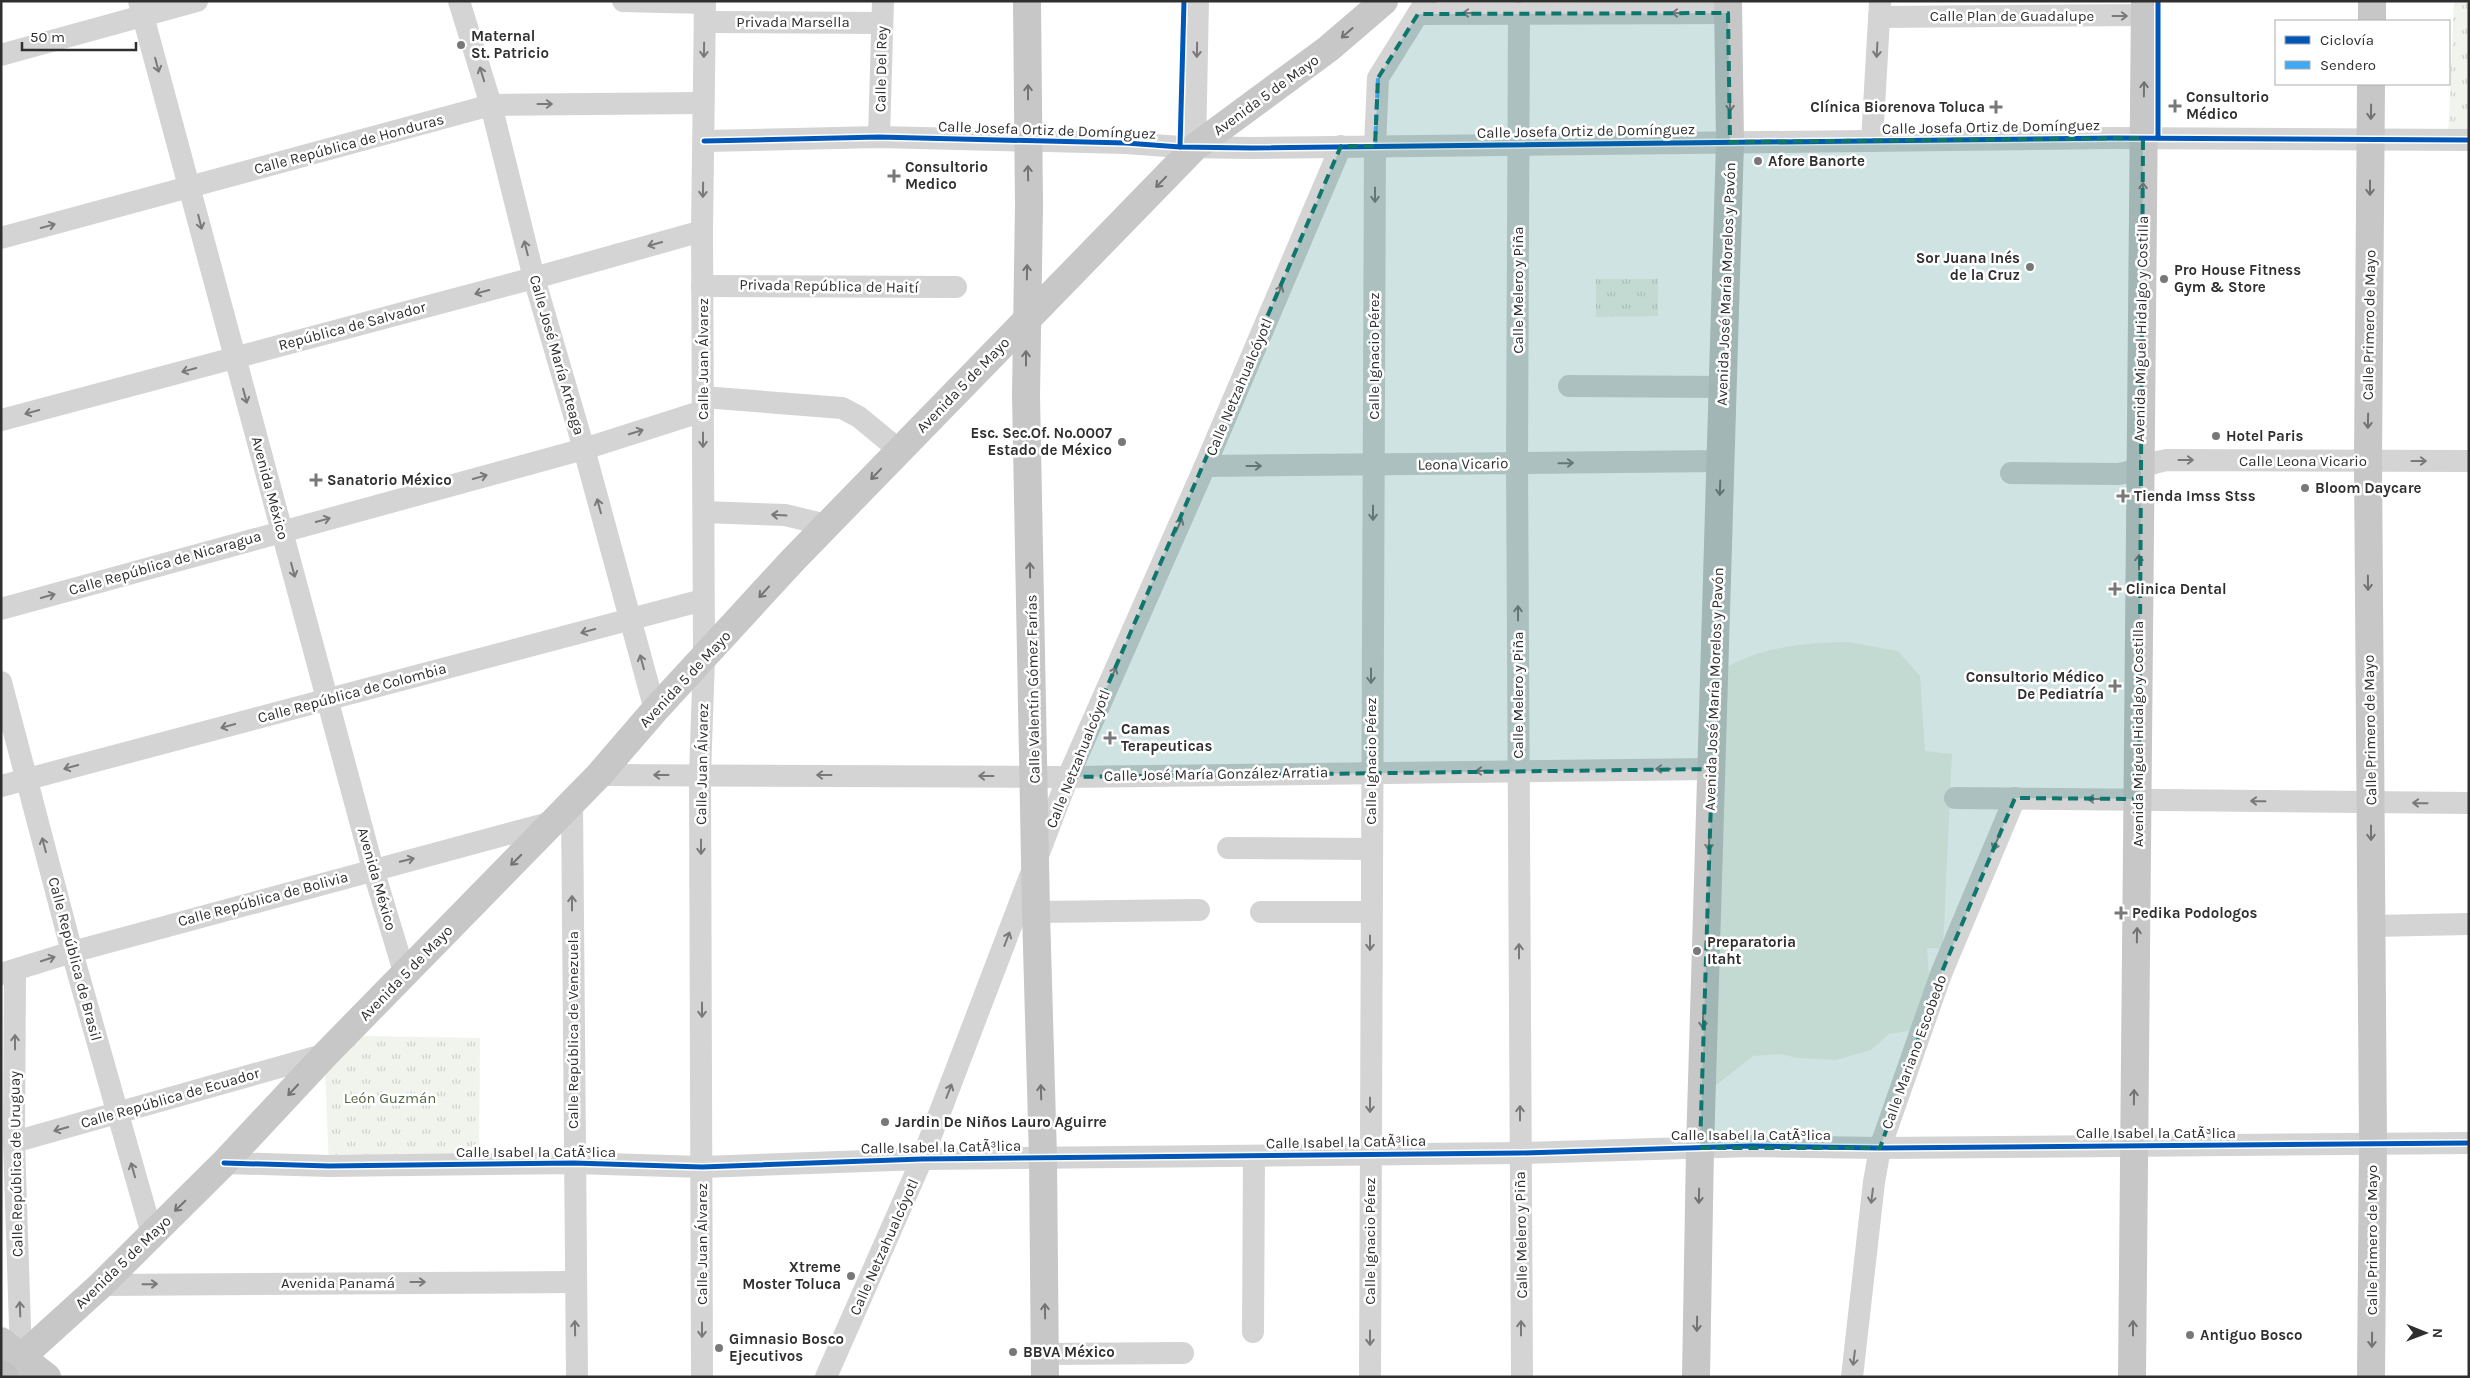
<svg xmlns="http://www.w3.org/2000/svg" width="2470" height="1378" viewBox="0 0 2470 1378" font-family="Karla,sans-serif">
<defs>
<pattern id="park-tufts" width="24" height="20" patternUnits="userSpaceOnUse" patternTransform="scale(1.25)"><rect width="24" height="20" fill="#f1f3ed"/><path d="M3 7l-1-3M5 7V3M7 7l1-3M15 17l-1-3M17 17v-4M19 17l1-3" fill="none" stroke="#cfd1cc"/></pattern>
</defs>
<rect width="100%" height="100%" fill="#fff"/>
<g fill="url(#park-tufts)">
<polygon points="2454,1 2469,1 2469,140 2448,140"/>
<polygon points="1596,279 1658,279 1658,316 1596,317"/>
<polygon points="362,1036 480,1038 479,1155 329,1166 325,1072"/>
</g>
<path fill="#f1f3ed" d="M1848,642L1898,651L1920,676L1925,751L1952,754L1943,949L1927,948L1930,991L1914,1030L1889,1034L1871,1050L1836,1060L1796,1058L1782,1054L1753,1056L1714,1087L1723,670C1759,646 1806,643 1848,642Z"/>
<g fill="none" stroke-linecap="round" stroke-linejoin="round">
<g stroke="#d4d4d4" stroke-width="22">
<polyline points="139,1 373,869 405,975"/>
<polyline points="459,1 491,105 534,278 584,449 655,710"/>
<polyline points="623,1 705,3"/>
<polyline points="1519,13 1517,463 1522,1377"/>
<polyline points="1418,14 1728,13"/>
<polyline points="1879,17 2145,15"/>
<polyline points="705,22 882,23"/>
<polyline points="1,55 197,1"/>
<polyline points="879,137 883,1"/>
<polyline points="704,141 879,137 1126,143 1180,147 1252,148 2114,138 2469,140"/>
<polyline points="1872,141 1880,2"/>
<polyline points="1195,147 1198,1"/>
<polyline points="1,238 491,105 703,103"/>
<polyline points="702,286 956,287"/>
<polyline points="1569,386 1723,387"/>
<polyline points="703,397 842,408 859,417 899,450"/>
<polyline points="1,420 534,278 702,231"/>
<polyline points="1205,466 1721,461"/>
<path d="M2011,473L2118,474C2136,472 2150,462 2167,460L2469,461"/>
<polyline points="704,512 785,515 827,525"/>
<polyline points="1,609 584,449 703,411"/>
<polyline points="1,682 72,952 152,1234"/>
<polyline points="599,775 1068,777 1712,769"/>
<polyline points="1,786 703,600"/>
<polyline points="1955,798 2469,803"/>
<polyline points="572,803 577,1377"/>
<polyline points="1228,848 1371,849"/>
<polyline points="1036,912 1199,910"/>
<polyline points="1261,912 1370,912"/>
<polyline points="2372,926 2469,924"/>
<polyline points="15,970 14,1142 21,1358"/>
<polyline points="1,974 72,952 556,821"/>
<polyline points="14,1142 326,1054"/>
<polyline points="224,1163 329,1166 574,1163 702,1167 922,1159 1520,1153 1752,1146 1880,1148 2469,1143"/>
<polyline points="101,1285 574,1282"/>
<polyline points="1253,1332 1254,1156"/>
<polyline points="1045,1354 1183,1353"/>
<polyline points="702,1377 700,775 704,658 702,231 705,1"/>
<polyline points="826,1377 922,1159 1068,777 1205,466 1341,146"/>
<polyline points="1370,1377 1375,146 1378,78 1426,1"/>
<polyline points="1852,1377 1874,1182 1880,1148 1941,974 2015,798"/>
</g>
<g stroke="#c7c7c7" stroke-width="28">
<polyline points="1027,1 1029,206 1026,395 1036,912 1043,1158 1045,1377"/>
<polyline points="2372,21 2372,1"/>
<polyline points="2371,84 2368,461 2373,1144 2371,1377"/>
<polyline points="1,1341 47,1377"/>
<polyline points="4,1377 26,1353 101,1285 224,1163 326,1054 599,775 655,710 793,560 1195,147 1328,49 1384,1"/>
<polyline points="1696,1377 1700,1148 1730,142 1728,1"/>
<polyline points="2132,1377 2145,1"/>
</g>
<polyline stroke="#c1c1c1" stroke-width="28" points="1,1374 5,1377"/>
<polyline stroke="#3fa9f5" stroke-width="4" stroke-dasharray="8 4" stroke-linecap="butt" points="1375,146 1378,78"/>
<defs>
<g id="cycleway">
<polyline points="2158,138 2158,1"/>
<polyline points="704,141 879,137 1126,143 1180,147 1252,148 2114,138 2469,140"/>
<polyline points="1180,147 1184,1"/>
<polyline points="224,1163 329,1166 574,1163 702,1167 922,1159 1520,1153 1752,1146 1880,1148 2469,1143"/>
</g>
</defs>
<use href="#cycleway" stroke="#fff" stroke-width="8"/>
<use href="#cycleway" stroke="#0057b8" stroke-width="5"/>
</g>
<defs><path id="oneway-shaft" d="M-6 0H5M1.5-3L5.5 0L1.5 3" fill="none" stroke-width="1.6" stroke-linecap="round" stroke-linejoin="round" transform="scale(1.25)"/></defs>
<g stroke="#797979">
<use href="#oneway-shaft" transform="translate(1470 13) rotate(180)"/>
<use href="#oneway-shaft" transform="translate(1679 13) rotate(180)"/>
<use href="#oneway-shaft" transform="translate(2120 16)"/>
<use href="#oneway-shaft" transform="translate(704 50) rotate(91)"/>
<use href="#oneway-shaft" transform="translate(1197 50) rotate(91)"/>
<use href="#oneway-shaft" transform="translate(1877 50) rotate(93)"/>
<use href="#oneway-shaft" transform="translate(157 65) rotate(75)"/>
<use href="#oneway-shaft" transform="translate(482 74) rotate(-107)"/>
<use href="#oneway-shaft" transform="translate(545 104)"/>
<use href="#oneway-shaft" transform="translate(703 190) rotate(91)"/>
<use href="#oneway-shaft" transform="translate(1375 195) rotate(90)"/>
<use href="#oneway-shaft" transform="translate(200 222) rotate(76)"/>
<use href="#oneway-shaft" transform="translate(48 226) rotate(-15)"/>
<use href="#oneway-shaft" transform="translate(655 244) rotate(164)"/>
<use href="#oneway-shaft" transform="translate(526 248) rotate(-104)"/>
<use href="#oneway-shaft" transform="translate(482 292) rotate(165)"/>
<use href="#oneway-shaft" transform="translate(1279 292) rotate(-67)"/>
<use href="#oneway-shaft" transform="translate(189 370) rotate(165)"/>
<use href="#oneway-shaft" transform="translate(245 396) rotate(75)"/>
<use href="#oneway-shaft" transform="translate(32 412) rotate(165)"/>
<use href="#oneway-shaft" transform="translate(636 432) rotate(-17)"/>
<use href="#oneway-shaft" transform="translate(703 440) rotate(90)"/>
<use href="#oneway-shaft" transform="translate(2186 460)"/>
<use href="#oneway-shaft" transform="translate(2419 461)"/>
<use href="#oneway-shaft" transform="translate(1566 463) rotate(-1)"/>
<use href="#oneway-shaft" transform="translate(1254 466)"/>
<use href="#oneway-shaft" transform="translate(480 477) rotate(-15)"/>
<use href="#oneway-shaft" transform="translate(599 506) rotate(-105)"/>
<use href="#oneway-shaft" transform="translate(1373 513) rotate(90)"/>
<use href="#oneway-shaft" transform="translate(779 515) rotate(-177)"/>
<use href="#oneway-shaft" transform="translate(323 520) rotate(-15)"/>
<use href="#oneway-shaft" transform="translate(1179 525) rotate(-66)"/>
<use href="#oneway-shaft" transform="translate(293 570) rotate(75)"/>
<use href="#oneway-shaft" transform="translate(48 596) rotate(-16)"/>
<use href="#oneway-shaft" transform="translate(1518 613) rotate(-90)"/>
<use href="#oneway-shaft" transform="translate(588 631) rotate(165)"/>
<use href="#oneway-shaft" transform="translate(642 662) rotate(-105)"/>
<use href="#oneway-shaft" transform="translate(1113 674) rotate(-66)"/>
<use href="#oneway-shaft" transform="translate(1371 676) rotate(90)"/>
<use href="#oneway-shaft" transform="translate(228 726) rotate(165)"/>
<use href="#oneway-shaft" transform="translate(71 767) rotate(165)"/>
<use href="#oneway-shaft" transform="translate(1663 769) rotate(180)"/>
<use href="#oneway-shaft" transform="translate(1483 771) rotate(179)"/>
<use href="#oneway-shaft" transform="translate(661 775) rotate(180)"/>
<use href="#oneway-shaft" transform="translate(824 775) rotate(-180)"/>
<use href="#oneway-shaft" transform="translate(986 776) rotate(-180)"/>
<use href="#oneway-shaft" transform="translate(2095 799) rotate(-180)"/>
<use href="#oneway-shaft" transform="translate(2258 801) rotate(-179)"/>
<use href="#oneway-shaft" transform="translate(2420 803) rotate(-179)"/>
<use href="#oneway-shaft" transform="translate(1996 843) rotate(113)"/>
<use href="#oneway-shaft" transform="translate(44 845) rotate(-105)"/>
<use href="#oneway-shaft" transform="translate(701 847) rotate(90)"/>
<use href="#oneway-shaft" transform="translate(407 860) rotate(-14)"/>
<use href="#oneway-shaft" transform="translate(572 903) rotate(-90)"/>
<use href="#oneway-shaft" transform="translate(1007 939) rotate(-69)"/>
<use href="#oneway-shaft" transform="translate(1370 943) rotate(90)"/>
<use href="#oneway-shaft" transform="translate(1519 951) rotate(-90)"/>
<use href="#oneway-shaft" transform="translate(48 959) rotate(-18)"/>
<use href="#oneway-shaft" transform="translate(702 1010) rotate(90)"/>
<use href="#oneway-shaft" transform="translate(15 1042) rotate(-90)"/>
<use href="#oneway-shaft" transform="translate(949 1091) rotate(-69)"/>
<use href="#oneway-shaft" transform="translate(1370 1105) rotate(90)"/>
<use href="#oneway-shaft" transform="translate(1520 1113) rotate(-90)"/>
<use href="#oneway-shaft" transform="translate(61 1129) rotate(164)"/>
<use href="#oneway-shaft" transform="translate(133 1170) rotate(-106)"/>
<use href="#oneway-shaft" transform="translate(1872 1196) rotate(97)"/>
<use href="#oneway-shaft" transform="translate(418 1282)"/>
<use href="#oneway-shaft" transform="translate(150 1284) rotate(-1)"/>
<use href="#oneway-shaft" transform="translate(20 1309) rotate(-92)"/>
<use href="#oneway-shaft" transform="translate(575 1328) rotate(-91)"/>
<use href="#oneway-shaft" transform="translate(1521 1328) rotate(-90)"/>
<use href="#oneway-shaft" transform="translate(702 1330) rotate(90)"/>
<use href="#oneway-shaft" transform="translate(1370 1338) rotate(90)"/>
<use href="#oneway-shaft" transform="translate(1854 1358) rotate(97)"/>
</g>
<g stroke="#737373">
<use href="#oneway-shaft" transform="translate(1347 33) rotate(139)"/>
<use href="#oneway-shaft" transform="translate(2144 89) rotate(-89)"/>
<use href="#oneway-shaft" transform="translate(1028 92) rotate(-90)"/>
<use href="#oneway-shaft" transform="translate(1730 104) rotate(89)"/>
<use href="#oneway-shaft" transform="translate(2371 112) rotate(91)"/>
<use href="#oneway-shaft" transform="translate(1028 173) rotate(-91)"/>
<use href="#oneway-shaft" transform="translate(1161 182) rotate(134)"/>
<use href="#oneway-shaft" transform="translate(2370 188) rotate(90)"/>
<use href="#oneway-shaft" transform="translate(2143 190) rotate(-89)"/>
<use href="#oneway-shaft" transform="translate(1027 272) rotate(-89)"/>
<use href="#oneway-shaft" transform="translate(1026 358) rotate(-90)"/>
<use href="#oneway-shaft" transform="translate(2368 421) rotate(91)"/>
<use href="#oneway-shaft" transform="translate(876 474) rotate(134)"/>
<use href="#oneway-shaft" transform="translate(1720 488) rotate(92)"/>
<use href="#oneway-shaft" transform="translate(2139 562) rotate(-90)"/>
<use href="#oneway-shaft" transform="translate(1030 570) rotate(-91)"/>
<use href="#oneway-shaft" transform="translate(2368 583) rotate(89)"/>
<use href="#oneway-shaft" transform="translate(764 592) rotate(132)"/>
<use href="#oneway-shaft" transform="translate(2371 833) rotate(90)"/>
<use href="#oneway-shaft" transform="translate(1709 843) rotate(92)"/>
<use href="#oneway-shaft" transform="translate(516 860) rotate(135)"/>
<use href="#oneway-shaft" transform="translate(2137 935) rotate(-89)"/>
<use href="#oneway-shaft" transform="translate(1703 1021) rotate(92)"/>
<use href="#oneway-shaft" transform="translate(293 1090) rotate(133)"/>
<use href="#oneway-shaft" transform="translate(1041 1092) rotate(-92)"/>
<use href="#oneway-shaft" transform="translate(2134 1097) rotate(-89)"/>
<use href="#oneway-shaft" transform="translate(1699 1196) rotate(91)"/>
<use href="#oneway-shaft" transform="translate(180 1206) rotate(136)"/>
<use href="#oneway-shaft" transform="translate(1045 1311) rotate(-91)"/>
<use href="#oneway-shaft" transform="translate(1697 1324) rotate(91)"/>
<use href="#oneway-shaft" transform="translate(2133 1328) rotate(-90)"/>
<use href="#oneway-shaft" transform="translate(2372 1340) rotate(91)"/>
</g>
<path fill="#0f766e" fill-opacity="0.2" stroke="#0f766e" stroke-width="4" stroke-dasharray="10 6" stroke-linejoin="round" d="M1728,13L1730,142L2143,138L2139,799L2015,798L1941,974L1880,1148H1700L1712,769L1068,777L1341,146H1375L1378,78L1418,14Z"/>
<g fill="#787878" stroke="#fff" stroke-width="2">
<circle cx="461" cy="45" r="5"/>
<path d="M2172.5 98.5h5v5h5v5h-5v5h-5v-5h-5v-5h5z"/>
<path d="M1993.5 99.5h5v5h5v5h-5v5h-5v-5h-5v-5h5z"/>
<circle cx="1758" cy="161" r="5"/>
<path d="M891.5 168.5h5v5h5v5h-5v5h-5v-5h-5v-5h5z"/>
<circle cx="2030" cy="267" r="5"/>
<circle cx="2164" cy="279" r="5"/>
<circle cx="2216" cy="436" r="5"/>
<circle cx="1122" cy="442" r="5"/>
<path d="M313.5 472.5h5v5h5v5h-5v5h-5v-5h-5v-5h5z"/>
<circle cx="2305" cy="488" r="5"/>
<path d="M2120.5 488.5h5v5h5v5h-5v5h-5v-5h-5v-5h5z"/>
<path d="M2112.5 581.5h5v5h5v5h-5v5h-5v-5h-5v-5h5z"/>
<path d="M2112.5 678.5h5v5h5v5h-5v5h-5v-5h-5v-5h5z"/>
<path d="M1107.5 730.5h5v5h5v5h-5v5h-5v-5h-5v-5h5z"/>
<path d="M2118.5 905.5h5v5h5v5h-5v5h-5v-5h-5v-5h5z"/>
<circle cx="1697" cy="951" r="5"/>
<circle cx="885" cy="1122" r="5"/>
<circle cx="851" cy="1276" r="5"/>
<circle cx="2190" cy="1335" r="5"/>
<circle cx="719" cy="1348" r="5"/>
<circle cx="1013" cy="1352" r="5"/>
</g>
<g text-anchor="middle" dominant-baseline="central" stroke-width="5" stroke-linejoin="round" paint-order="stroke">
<g font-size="15" fill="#2f2f2f" stroke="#fff">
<text x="2012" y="16">Calle Plan de Guadalupe</text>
<text x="793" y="22">Privada Marsella</text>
<text transform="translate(881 69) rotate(-89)">Calle Del Rey</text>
<text transform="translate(1266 95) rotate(-36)">Avenida 5 de Mayo</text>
<text transform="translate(1991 127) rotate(-1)">Calle Josefa Ortiz de Domínguez</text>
<text transform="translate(1047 130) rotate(2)">Calle Josefa Ortiz de Domínguez</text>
<text transform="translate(1586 131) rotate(-1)">Calle Josefa Ortiz de Domínguez</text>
<text transform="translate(349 144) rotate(-15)">Calle República de Honduras</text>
<text transform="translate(1726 284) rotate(-88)">Avenida José María Morelos y Pavón</text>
<text transform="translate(829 286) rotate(1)">Privada República de Haití</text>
<text transform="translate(1518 290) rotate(-90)">Calle Melero y Piña</text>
<text transform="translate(2369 325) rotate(-89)">Calle Primero de Mayo</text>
<text transform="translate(352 326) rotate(-15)">República de Salvador</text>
<text transform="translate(2141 329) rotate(-89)">Avenida Miguel Hidalgo y Costilla</text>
<text transform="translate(557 355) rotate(74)">Calle José María Arteaga</text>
<text transform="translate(1374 356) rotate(-90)">Calle Ignacio Pérez</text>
<text transform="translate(703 359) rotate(-90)">Calle Juan Álvarez</text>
<text transform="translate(963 385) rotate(-46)">Avenida 5 de Mayo</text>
<text transform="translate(1239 387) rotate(-67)">Calle Netzahualcóyotl</text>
<text x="2303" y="461">Calle Leona Vicario</text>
<text transform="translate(1463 464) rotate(-1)">Leona Vicario</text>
<text transform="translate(270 488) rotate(75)">Avenida México</text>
<text transform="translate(165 563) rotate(-16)">Calle República de Nicaragua</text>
<text transform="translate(685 679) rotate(-47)">Avenida 5 de Mayo</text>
<text transform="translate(1033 689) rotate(-91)">Calle Valentín Gómez Farías</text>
<text transform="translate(1714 689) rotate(-88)">Avenida José María Morelos y Pavón</text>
<text transform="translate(352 693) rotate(-15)">Calle República de Colombia</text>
<text transform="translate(1518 695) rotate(-90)">Calle Melero y Piña</text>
<text transform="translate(2370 730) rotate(-91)">Calle Primero de Mayo</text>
<text transform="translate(2138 734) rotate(-90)">Avenida Miguel Hidalgo y Costilla</text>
<text transform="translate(1078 759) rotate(-68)">Calle Netzahualcóyotl</text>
<text transform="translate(1371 761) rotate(-90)">Calle Ignacio Pérez</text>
<text transform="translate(702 764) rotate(-89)">Calle Juan Álvarez</text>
<text transform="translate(1216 774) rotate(-1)">Calle José María González Arratia</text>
<text transform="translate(377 879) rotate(74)">Avenida México</text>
<text transform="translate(263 899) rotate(-15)">Calle República de Bolivia</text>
<text transform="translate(75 959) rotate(75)">Calle República de Brasil</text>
<text transform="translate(406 973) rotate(-46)">Avenida 5 de Mayo</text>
<text transform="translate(573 1030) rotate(-90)">Calle República de Venezuela</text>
<text transform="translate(1914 1052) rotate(-70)">Calle Mariano Escobedo</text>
<text transform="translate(170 1098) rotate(-16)">Calle República de Ecuador</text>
<text x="2156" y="1133">Calle Isabel la CatÃ³lica</text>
<text x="1751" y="1135">Calle Isabel la CatÃ³lica</text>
<text transform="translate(1346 1142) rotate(-1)">Calle Isabel la CatÃ³lica</text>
<text transform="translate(941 1147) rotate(-1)">Calle Isabel la CatÃ³lica</text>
<text x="536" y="1152">Calle Isabel la CatÃ³lica</text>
<text transform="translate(16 1164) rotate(-91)">Calle República de Uruguay</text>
<text transform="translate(1521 1235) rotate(-91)">Calle Melero y Piña</text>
<text transform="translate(2372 1240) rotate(-90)">Calle Primero de Mayo</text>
<text transform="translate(1370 1241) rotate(-90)">Calle Ignacio Pérez</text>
<text transform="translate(702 1244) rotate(-90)">Calle Juan Álvarez</text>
<text transform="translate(884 1247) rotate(-66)">Calle Netzahualcóyotl</text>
<text transform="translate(123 1262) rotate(-44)">Avenida 5 de Mayo</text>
<text x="338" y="1283">Avenida Panamá</text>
</g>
<g font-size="15" font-weight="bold" fill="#2f2f2f" stroke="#fff" text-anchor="start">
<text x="471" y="36">Maternal<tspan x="471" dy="17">St. Patricio</tspan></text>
<text x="2186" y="97">Consultorio<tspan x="2186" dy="17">Médico</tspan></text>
<text x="1985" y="107" text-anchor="end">Clínica Biorenova Toluca</text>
<text x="1768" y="161">Afore Banorte</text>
<text x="905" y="167">Consultorio<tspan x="905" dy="17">Medico</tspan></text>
<text x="2020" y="258" text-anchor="end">Sor Juana Inés<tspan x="2020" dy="17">de la Cruz</tspan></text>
<text x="2174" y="270">Pro House Fitness<tspan x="2174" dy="17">Gym &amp; Store</tspan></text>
<text x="1112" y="433" text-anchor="end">Esc. Sec.Of. No.0007<tspan x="1112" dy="17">Estado de México</tspan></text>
<text x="2226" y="436">Hotel Paris</text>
<text x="327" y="480">Sanatorio México</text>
<text x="2315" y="488">Bloom Daycare</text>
<text x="2134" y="496">Tienda Imss Stss</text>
<text x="2126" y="589">Clinica Dental</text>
<text x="2104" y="677" text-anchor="end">Consultorio Médico<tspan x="2104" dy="17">De Pediatría</tspan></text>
<text x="1121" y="729">Camas<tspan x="1121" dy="17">Terapeuticas</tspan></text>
<text x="2132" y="913">Pedika Podologos</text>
<text x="1707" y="942">Preparatoria<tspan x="1707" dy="17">Itaht</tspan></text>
<text x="895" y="1122">Jardin De Niños Lauro Aguirre</text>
<text x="841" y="1267" text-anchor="end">Xtreme<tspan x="841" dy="17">Moster Toluca</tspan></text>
<text x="2200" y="1335">Antiguo Bosco</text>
<text x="729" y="1339">Gimnasio Bosco<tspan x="729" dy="17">Ejecutivos</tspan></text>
<text x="1023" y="1352">BBVA México</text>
</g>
<g font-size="15" fill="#536541" stroke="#fff">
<text x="390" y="1098">León Guzmán</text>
</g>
</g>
<rect width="2470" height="1378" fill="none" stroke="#2f2f2f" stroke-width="5"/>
<rect x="2275" y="20" width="175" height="65" fill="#ffffff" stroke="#acacac"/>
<rect x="2285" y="36" width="25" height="8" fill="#0057b8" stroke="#acacac"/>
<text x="2320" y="45" font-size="15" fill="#2f2f2f">Ciclovía</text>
<rect x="2285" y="61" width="25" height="8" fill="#3fa9f5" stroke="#acacac"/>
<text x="2320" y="70" font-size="15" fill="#2f2f2f">Sendero</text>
<g transform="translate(2425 1333) rotate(91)" stroke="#ffffff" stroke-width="4" paint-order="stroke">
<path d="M0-4L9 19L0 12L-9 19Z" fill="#2f2f2f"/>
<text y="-8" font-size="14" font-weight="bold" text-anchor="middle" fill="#2f2f2f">N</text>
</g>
<path d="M22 42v8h114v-8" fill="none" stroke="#2f2f2f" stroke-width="2.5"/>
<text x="30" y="42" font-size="15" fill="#2f2f2f" stroke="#ffffff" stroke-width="4" paint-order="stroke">50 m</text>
</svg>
